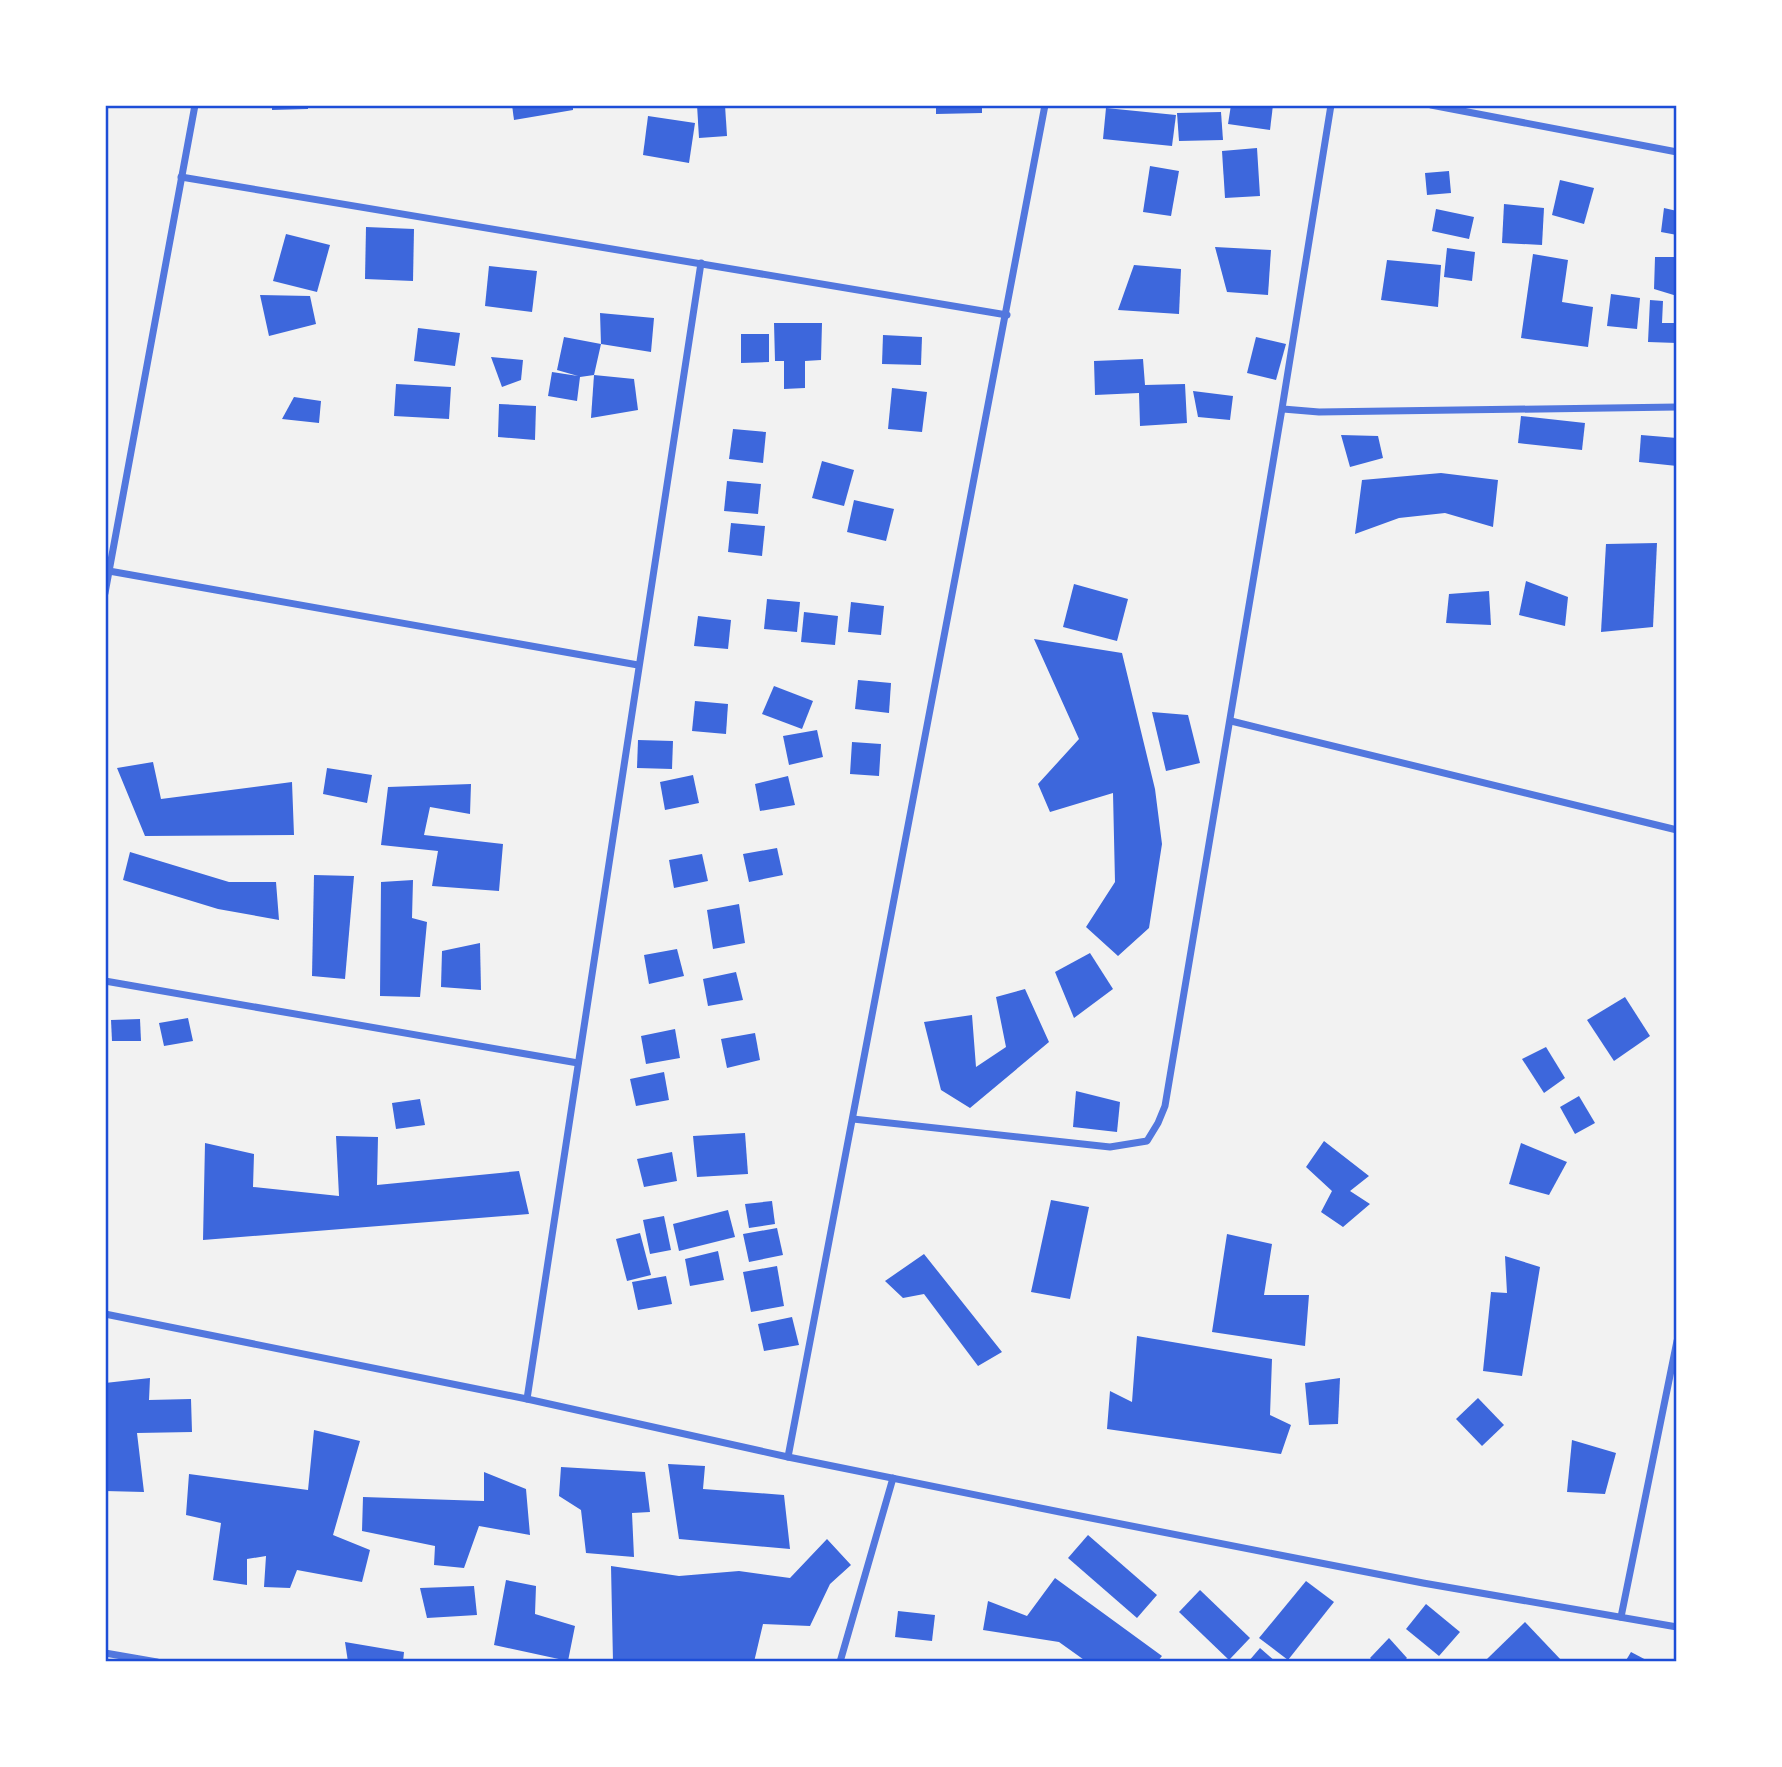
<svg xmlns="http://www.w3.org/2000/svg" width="1782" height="1767" viewBox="0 0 1782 1767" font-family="'PT Serif',serif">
<rect width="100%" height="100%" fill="#f2f2f2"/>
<g fill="#3d67dc">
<polygon points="272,105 308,105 308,109 272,110"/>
<polygon points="512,105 573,105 573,110 514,120"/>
<polygon points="697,105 725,105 727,136 699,138"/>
<polygon points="936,105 982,105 982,113 936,114"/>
<polygon points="1231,105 1273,105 1270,130 1228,124"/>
<polygon points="1106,108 1176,115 1172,146 1103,139"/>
<polygon points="1221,112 1223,140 1179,141 1177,113"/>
<polygon points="648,116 695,123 689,163 643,155"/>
<polygon points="1257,148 1260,196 1225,198 1222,151"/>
<polygon points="1150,166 1179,171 1171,216 1143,212"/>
<polygon points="1449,171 1451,193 1427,195 1425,173"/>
<polygon points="1560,180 1594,188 1584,224 1552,215"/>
<polygon points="1504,204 1544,208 1542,245 1502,243"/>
<polygon points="1664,208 1677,211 1677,235 1661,232"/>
<polygon points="1436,209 1474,217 1469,239 1432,231"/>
<polygon points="366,227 414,229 413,281 365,279"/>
<polygon points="286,234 330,245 317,292 273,281"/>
<polygon points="1215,247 1271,250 1268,295 1227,292"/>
<polygon points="1447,248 1475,252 1472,281 1444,277"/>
<polygon points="1533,254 1568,260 1562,302 1593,307 1588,347 1521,338"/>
<polygon points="1655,257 1677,257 1677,296 1654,289"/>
<polygon points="1387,260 1441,265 1438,307 1381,300"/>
<polygon points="1134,265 1181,269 1179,314 1118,310"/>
<polygon points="489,266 537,271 532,312 485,306"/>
<polygon points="1611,294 1640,298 1637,329 1607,326"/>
<polygon points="260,295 310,296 316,324 269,336"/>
<polygon points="1650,300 1663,301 1662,323 1677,323 1677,343 1648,342"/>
<polygon points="600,313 654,318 651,352 601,344"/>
<polygon points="774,323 822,323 821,360 805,361 805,388 784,389 784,361 775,361"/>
<polygon points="418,328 460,333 455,366 414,361"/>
<polygon points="741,334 769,334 769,362 741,363"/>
<polygon points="883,335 922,337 921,365 882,364"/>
<polygon points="564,337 601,344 594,375 580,377 577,401 548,396 552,372 578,376 557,370"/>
<polygon points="1256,337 1286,344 1276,380 1247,373"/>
<polygon points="491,357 523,360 521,380 502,387"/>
<polygon points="1143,359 1145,385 1185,384 1187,423 1140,426 1139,393 1095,395 1094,361"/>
<polygon points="594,375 634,379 638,410 591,418"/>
<polygon points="396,384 451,387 449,419 394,416"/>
<polygon points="892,388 927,392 922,432 888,429"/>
<polygon points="1193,391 1233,396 1230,420 1198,417"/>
<polygon points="294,397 321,401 319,423 282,419"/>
<polygon points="499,404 536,406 535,440 498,437"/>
<polygon points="1521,416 1585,423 1582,450 1518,443"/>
<polygon points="733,429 766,432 763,463 729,459"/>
<polygon points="1341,435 1378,436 1383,458 1350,467"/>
<polygon points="1641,435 1677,438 1677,466 1639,462"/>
<polygon points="822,461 854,470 844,506 812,498"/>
<polygon points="1441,473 1498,480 1493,527 1445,513 1399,518 1355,534 1362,480"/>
<polygon points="727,481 761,484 758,514 724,511"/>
<polygon points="854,500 894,509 886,541 847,532"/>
<polygon points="731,523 765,526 762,556 728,552"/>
<polygon points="1657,543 1653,627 1601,632 1606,544"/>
<polygon points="1526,581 1568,597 1565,626 1519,615"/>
<polygon points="1074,584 1128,599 1117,641 1063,627"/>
<polygon points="1489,591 1491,625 1446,623 1449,594"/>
<polygon points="767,599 800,602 797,632 764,629"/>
<polygon points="851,602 884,606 881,635 848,632"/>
<polygon points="804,612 838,616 835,645 801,642"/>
<polygon points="698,616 731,620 728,649 694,646"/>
<polygon points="1034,639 1122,653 1155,789 1162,844 1149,928 1118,956 1086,927 1115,882 1113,793 1050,812 1038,784 1079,739"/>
<polygon points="858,680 891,683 889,713 855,709"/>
<polygon points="774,686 813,701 802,729 762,714"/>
<polygon points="695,701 728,704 726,734 692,731"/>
<polygon points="1152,712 1188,715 1200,763 1166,771"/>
<polygon points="817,730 823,757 789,765 783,736"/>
<polygon points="638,740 673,741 672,769 637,768"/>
<polygon points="852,742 881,744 879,776 850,774"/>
<polygon points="153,762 161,799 292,782 294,835 145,836 117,768"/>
<polygon points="327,768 372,775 367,803 323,794"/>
<polygon points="693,775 699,803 665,810 660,782"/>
<polygon points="788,776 795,805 760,811 755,784"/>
<polygon points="471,784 470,814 430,807 424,835 503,844 499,891 432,886 438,851 381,845 388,787"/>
<polygon points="777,848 783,875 749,882 743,854"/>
<polygon points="130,852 229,882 276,882 279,920 218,909 123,880"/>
<polygon points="702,854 708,881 674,888 669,860"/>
<polygon points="314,875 354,876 345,979 312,976"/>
<polygon points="413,880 412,918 427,922 420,997 380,996 381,882"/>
<polygon points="739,904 745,943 713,949 707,910"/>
<polygon points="480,943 481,990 441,987 442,951"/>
<polygon points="677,949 684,976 649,984 644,955"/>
<polygon points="1090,953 1113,989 1074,1018 1055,972"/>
<polygon points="736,972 743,1000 708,1006 703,979"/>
<polygon points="1025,989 1049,1042 970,1108 941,1090 924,1022 972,1015 976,1067 1006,1047 996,997"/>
<polygon points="1625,997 1650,1036 1614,1061 1587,1020"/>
<polygon points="188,1018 193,1041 164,1046 159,1023"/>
<polygon points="140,1019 141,1041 112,1041 111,1020"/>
<polygon points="675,1029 680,1058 646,1064 641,1036"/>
<polygon points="755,1033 760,1060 727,1068 721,1039"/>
<polygon points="1546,1047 1565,1078 1544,1093 1522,1059"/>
<polygon points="664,1072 669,1100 636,1106 630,1079"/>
<polygon points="1076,1091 1120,1102 1117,1132 1073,1127"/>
<polygon points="1579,1096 1595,1123 1575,1134 1560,1107"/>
<polygon points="420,1099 425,1125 396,1129 392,1103"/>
<polygon points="745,1133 748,1174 697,1177 693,1136"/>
<polygon points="336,1136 378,1137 377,1185 519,1171 529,1214 203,1240 205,1143 254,1154 253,1187 339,1196"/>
<polygon points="1324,1141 1369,1176 1350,1191 1370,1204 1343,1227 1321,1212 1332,1191 1306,1167"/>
<polygon points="1521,1143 1567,1162 1549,1195 1509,1184"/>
<polygon points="672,1152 677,1181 644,1187 637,1159"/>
<polygon points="1051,1200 1089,1207 1070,1299 1031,1292"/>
<polygon points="772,1201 775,1224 749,1228 745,1204"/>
<polygon points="728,1210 735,1237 679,1251 673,1224"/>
<polygon points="664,1216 671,1250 650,1254 643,1220"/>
<polygon points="777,1228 783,1255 749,1262 743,1234"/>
<polygon points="640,1233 651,1275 627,1281 616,1239"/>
<polygon points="1227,1234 1272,1244 1264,1295 1309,1295 1305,1346 1212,1332"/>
<polygon points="718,1251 724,1280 690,1286 685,1259"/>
<polygon points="924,1254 1002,1352 978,1366 924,1294 903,1298 885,1281"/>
<polygon points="1505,1256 1540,1267 1522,1376 1483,1371 1491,1292 1507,1293"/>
<polygon points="777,1266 784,1306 751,1312 743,1272"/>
<polygon points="666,1276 672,1304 638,1310 632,1282"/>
<polygon points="792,1317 799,1345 764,1351 758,1324"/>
<polygon points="1137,1336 1272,1359 1270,1415 1291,1425 1281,1454 1107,1429 1110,1391 1132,1402"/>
<polygon points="150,1378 149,1400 191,1399 192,1432 137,1433 144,1492 105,1491 105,1383"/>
<polygon points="1340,1378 1338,1424 1309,1425 1305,1383"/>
<polygon points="1478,1398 1504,1425 1482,1446 1456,1419"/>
<polygon points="314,1430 360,1441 333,1535 370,1550 362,1582 297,1570 290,1588 264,1587 266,1556 247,1559 247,1585 213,1580 221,1523 186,1515 189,1474 308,1490"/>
<polygon points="1572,1440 1616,1453 1605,1494 1567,1492"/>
<polygon points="668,1464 705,1466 703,1489 784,1495 790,1549 679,1539"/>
<polygon points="561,1467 645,1472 650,1512 632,1513 634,1557 586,1553 581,1510 559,1496"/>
<polygon points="484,1472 526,1489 530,1535 479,1526 464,1568 434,1565 435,1546 362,1531 363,1497 484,1501"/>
<polygon points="1088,1535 1157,1595 1137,1618 1068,1558"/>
<polygon points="827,1539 851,1565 830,1584 810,1626 763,1624 754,1662 613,1662 611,1566 679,1576 739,1571 790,1578"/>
<polygon points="1055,1578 1162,1656 1157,1662 1087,1662 1059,1642 983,1630 988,1601 1027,1616"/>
<polygon points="506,1580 536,1586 535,1614 575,1626 568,1661 494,1645"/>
<polygon points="1306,1581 1334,1602 1288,1660 1259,1638"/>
<polygon points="474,1586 477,1615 427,1618 420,1588"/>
<polygon points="1200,1590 1250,1638 1229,1660 1179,1612"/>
<polygon points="1426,1604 1460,1632 1439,1656 1406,1629"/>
<polygon points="898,1611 935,1615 932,1641 895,1637"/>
<polygon points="1525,1622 1562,1661 1561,1662 1490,1662 1487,1659"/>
<polygon points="1389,1638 1407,1658 1403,1662 1374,1662 1370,1658"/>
<polygon points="345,1642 404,1652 403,1662 348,1662"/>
<polygon points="1260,1648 1276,1662 1248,1662"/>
<polygon points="1631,1652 1650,1662 1625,1662"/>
</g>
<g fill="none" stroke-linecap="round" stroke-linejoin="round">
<g stroke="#5277de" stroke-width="7">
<polyline points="1431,105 1677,152"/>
<polyline points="181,177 1007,315"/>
<polyline points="1283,409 1319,412 1677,407"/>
<polyline points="109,571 638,665"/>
<polyline points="105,593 195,105"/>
<polyline points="1231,721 1677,830"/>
<polyline points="105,981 578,1063"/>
<path d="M853,1119L1110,1147L1147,1141L1158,1123L1165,1106C1222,772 1278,439 1331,105"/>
<polyline points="105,1314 527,1399 788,1457 1060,1512 1423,1583 1677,1627"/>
<polyline points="527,1399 701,263"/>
<polyline points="788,1457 1045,105"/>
<polyline points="1621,1617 1677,1341"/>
<polyline points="105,1653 157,1662"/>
<polyline points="840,1662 893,1478"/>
</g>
</g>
<rect width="1782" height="1767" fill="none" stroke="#ffffff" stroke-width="214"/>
<rect x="107" y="107" width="1568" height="1553" fill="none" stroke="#1d4ed8" stroke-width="2.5"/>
</svg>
